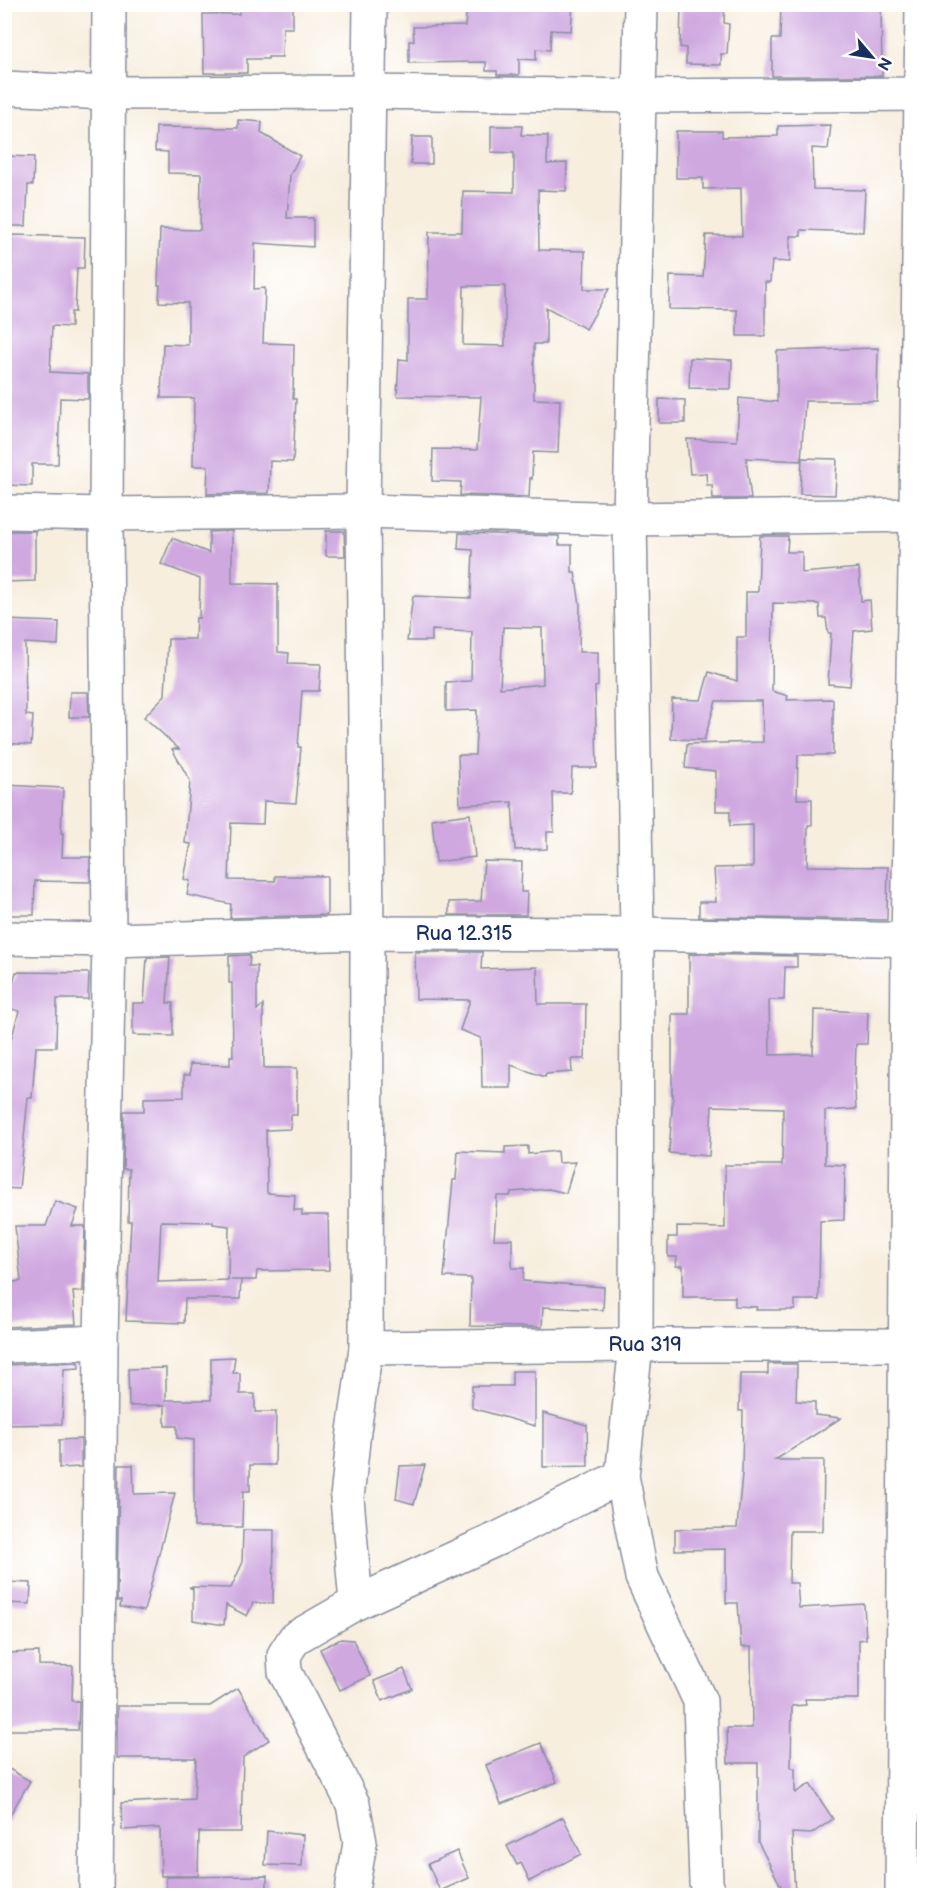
<svg xmlns="http://www.w3.org/2000/svg" width="929" height="1900" viewBox="0 0 929 1900" font-family="'Balsamiq Sans',sans-serif">
<rect width="100%" height="100%" fill="#fff"/>
<filter id="ink" filterUnits="userSpaceOnUse"><feTurbulence type="fractalNoise" baseFrequency=".0167" numOctaves="2"/><feDisplacementMap in="SourceGraphic" scale="12" xChannelSelector="R" yChannelSelector="G"/><feConvolveMatrix kernelMatrix="1 2 1 2 8 2 1 2 1" color-interpolation-filters="sRGB"/></filter>
<filter id="wash" filterUnits="userSpaceOnUse"><feTurbulence type="fractalNoise" baseFrequency=".008" numOctaves="4" result="noise"/><feDisplacementMap in="SourceGraphic" scale="24" xChannelSelector="R" yChannelSelector="G"/><feGaussianBlur stdDeviation="1.35" result="paint"/><feColorMatrix in="noise" values="0 0 0 0 0 0 0 0 0 0 0 0 0 0 0 0 0 1.4 0 .05"/><feComposite in="paint" operator="in"/></filter>
<g filter="url(#wash)">
<rect width="100%" height="100%" fill="#f7eede"/>
<g id="blocks">
<g fill="#cfa8e0" fill-rule="evenodd">
<polygon points="239,4 293,4 293,28 283,28 282,57 268,57 268,59 247,59 247,73 204,73 203,14 239,14"/>
<polygon points="467,4 573,4 571,31 551,30 550,50 536,49 536,60 519,59 519,75 497,75 497,71 486,71 486,62 409,63 409,41 414,41 413,27 465,26"/>
<polygon points="681,4 725,4 724,23 729,24 727,54 721,54 721,65 686,64 686,48 680,47"/>
<polygon points="781,4 881,4 882,76 772,76 772,39 780,39"/>
<polygon points="238,120 262,122 261,133 300,156 290,175 287,218 313,218 313,247 255,243 254,289 265,288 263,343 294,344 293,399 296,399 293,462 270,461 269,493 207,494 208,466 193,466 194,398 161,398 163,344 188,345 188,303 159,302 160,285 158,285 160,229 200,230 201,174 168,173 168,152 155,151 156,127 238,128"/>
<polygon points="831,125 828,149 812,148 813,189 865,190 863,232 801,230 801,236 790,236 790,262 772,261 770,282 765,282 765,336 737,336 737,310 669,309 670,276 703,277 706,235 742,236 741,188 703,189 703,178 676,178 676,131 722,131 722,137 778,136 778,126"/>
<path d="M491,126H522L521,135L548,136L547,164L567,163L566,191L538,190L539,250L585,251L584,289H609L586,329L546,307V344H534V399L560,400L558,453L533,452L532,479L530,478L529,497L460,495L461,482L432,481L433,449L477,450L481,397L397,396L399,359L408,360V299H428L429,232H462L463,191L514,192V153L491,152ZM464,286H505V346L463,345Z"/>
<polygon points="412,137 432,137 432,164 411,164"/>
<polygon points="4,156 34,157 33,185 28,185 26,226 4,226"/>
<polygon points="12,235 85,237 84,268 77,268 75,312 71,312 71,327 52,326 50,372 88,374 88,399 60,398 58,464 32,464 32,486 4,485 4,332 7,286 11,286"/>
<polygon points="878,348 877,401 805,401 801,461 746,458 751,499 713,499 712,485 707,485 706,473 690,474 687,439 737,441 739,398 777,402 777,351"/>
<polygon points="690,358 732,360 731,389 689,388"/>
<polygon points="659,399 685,400 685,423 659,423"/>
<polygon points="802,458 837,459 835,495 800,494"/>
<polygon points="4,531 35,531 35,581 4,582"/>
<polygon points="232,531 232,583 278,584 278,652 289,653 288,663 321,664 319,691 302,691 298,747 301,747 296,803 264,801 263,824 231,823 229,880 275,881 275,876 327,876 327,915 230,918 231,904 187,895 190,881 184,879 191,844 185,843 190,781 172,749 179,749 144,717 165,695 168,639 195,639 196,618 199,618 200,579 161,564 172,538 209,553 209,532"/>
<polygon points="326,531 344,531 345,556 326,556"/>
<path d="M459,533L559,536V545H572V572H575L580,605L579,652H598V686L595,687L597,768H572L571,793H553L554,832H547V849L515,850L512,802L460,805L458,755H475L477,710L446,711V682L471,681L472,632L432,630V641H407L413,596L471,598L473,550L458,549ZM503,627L542,628L543,684L500,688Z"/>
<polygon points="760,536 788,536 787,552 802,552 802,573 859,568 861,601 870,600 872,629 854,631 850,686 828,684 831,633 828,633 826,618 820,618 819,604 773,603 772,691 788,696 787,700 833,699 833,755 798,755 797,799 812,799 812,825 808,825 807,866 888,867 887,920 699,917 699,902 716,902 714,868 753,867 753,825 730,826 730,811 716,811 716,771 685,768 687,744 763,742 762,701 716,701 704,740 671,739 672,699 701,700 709,672 737,681 737,637 746,637 746,592 758,592"/>
<polygon points="4,620 59,622 58,645 25,643 26,715 33,716 31,745 4,743"/>
<polygon points="70,692 88,692 89,717 69,717"/>
<polygon points="4,785 63,788 61,833 63,833 62,857 90,857 90,882 35,881 34,915 4,915"/>
<polygon points="470,814 475,857 436,862 432,819"/>
<polygon points="484,861 522,862 521,892 527,892 526,915 449,915 449,902 481,901"/>
<polygon points="415,952 482,952 481,969 537,967 538,1004 586,1004 585,1059 571,1059 572,1072 546,1074 545,1077 511,1065 511,1088 482,1088 481,1038 460,1030 470,1000 416,999"/>
<polygon points="689,954 797,956 797,967 785,967 784,1000 769,1000 770,1055 813,1054 814,1010 868,1012 867,1044 856,1044 855,1074 854,1074 856,1109 825,1111 825,1164 845,1165 844,1220 820,1221 819,1300 795,1300 795,1310 756,1310 757,1307 735,1306 735,1297 683,1297 683,1266 676,1266 677,1257 668,1257 668,1237 677,1237 677,1227 725,1228 725,1165 782,1165 783,1108 712,1106 709,1156 669,1153 673,1094 672,1094 672,1014 689,1014"/>
<path d="M250,955L249,966H257V1010L263,1005L264,1068H297V1115H291V1129L266,1130L267,1193L295,1195L294,1210H302V1215H328L329,1270L257,1271L256,1280H231H241L240,1299H185L184,1323L126,1321L131,1221H128L129,1169H123L124,1111H144V1098L184,1097V1075H190V1064L230,1065V1056H233L232,983H229V956ZM161,1221L213,1222V1224L229,1226L228,1280H230L158,1282Z"/>
<polygon points="170,957 167,1003 173,1003 173,1036 133,1035 133,1003 144,1003 147,958"/>
<polygon points="16,972 89,973 88,999 57,999 56,1047 36,1047 32,1098 28,1097 19,1189 4,1188 4,1066 19,1011 4,1007 4,980 13,982"/>
<polygon points="528,1146 528,1154 557,1151 558,1163 575,1162 566,1193 549,1189 511,1192 510,1196 497,1196 494,1239 512,1239 512,1268 524,1268 523,1281 604,1287 603,1310 543,1307 542,1327 470,1326 471,1278 444,1277 453,1180 456,1180 458,1151 505,1153 505,1147"/>
<polygon points="55,1201 78,1209 72,1226 85,1226 83,1291 73,1292 76,1324 4,1327 4,1283 21,1281 15,1226 46,1226"/>
<polygon points="235,1357 233,1373 240,1373 240,1394 255,1394 255,1412 276,1412 275,1465 250,1465 250,1491 243,1491 242,1527 194,1527 194,1440 177,1438 177,1426 165,1426 165,1405 129,1406 128,1369 166,1368 166,1400 211,1400 211,1358"/>
<polygon points="78,1362 79,1368 64,1369 62,1424 4,1425 4,1365"/>
<polygon points="768,1364 797,1364 796,1401 815,1402 815,1415 841,1418 775,1460 824,1460 823,1531 790,1531 789,1583 797,1583 799,1608 864,1604 866,1639 859,1640 859,1699 805,1699 806,1705 792,1706 791,1768 795,1768 795,1793 810,1784 833,1819 811,1834 792,1833 795,1896 786,1896 758,1842 758,1763 728,1763 727,1728 752,1728 751,1647 741,1647 738,1603 726,1603 726,1549 675,1550 675,1529 737,1528 742,1474 743,1411 739,1411 740,1374 768,1374"/>
<polygon points="512,1371 535,1371 535,1426 472,1408 472,1386 512,1386"/>
<polygon points="543,1413 587,1425 588,1466 543,1467"/>
<polygon points="81,1439 81,1467 59,1468 59,1440"/>
<polygon points="119,1465 133,1465 134,1494 175,1493 144,1611 120,1607 121,1601 117,1601"/>
<polygon points="425,1465 414,1504 396,1499 400,1466"/>
<polygon points="243,1530 274,1530 273,1603 253,1603 247,1616 226,1605 224,1625 193,1620 193,1589 189,1587 231,1588 242,1564"/>
<polygon points="4,1582 31,1583 30,1604 4,1603"/>
<polygon points="341,1639 353,1640 370,1676 340,1690 320,1649"/>
<polygon points="39,1652 39,1665 73,1666 72,1701 79,1701 78,1730 5,1730 4,1653"/>
<polygon points="404,1669 412,1689 382,1701 374,1681"/>
<polygon points="238,1688 269,1740 243,1757 241,1832 199,1832 198,1876 161,1876 160,1828 122,1830 121,1803 194,1799 196,1758 117,1758 117,1706 210,1706"/>
<polygon points="541,1743 557,1782 501,1804 486,1765"/>
<polygon points="4,1766 30,1781 4,1825"/>
<polygon points="563,1817 581,1854 530,1881 521,1863 517,1865 507,1846"/>
<polygon points="267,1831 303,1835 302,1866 265,1865"/>
<polygon points="457,1851 469,1878 440,1891 428,1864"/>
<polygon points="267,1876 267,1896 166,1896 166,1877"/>
</g>
</g>
</g>
<g filter="url(#ink)">
<use href="#blocks" fill-opacity="0" stroke="#898e9e" stroke-width="1.5"/>
<g fill="none" stroke-linecap="round" stroke-linejoin="round">
<defs>
<g id="minor">
<polyline points="641,4 630,519 637,934 636,1345 622,1476 642,1577 700,1701 706,1882 709,1896"/>
<polyline points="4,88 107,93 368,92 639,96 924,94"/>
<polyline points="4,512 106,514 363,511 630,519 924,515"/>
<polyline points="4,938 109,940 367,933 637,934 924,940"/>
<polyline points="4,1346 101,1342"/>
<polyline points="366,1348 636,1345 924,1345"/>
<polyline points="356,1603 499,1538 622,1476"/>
<polyline points="96,1896 101,1342 109,940 106,514 109,4"/>
<polyline points="351,1896 360,1843 353,1804 285,1672 284,1655 295,1638 356,1603 347,1498 354,1431 366,1348 367,933 363,511 370,4"/>
<polyline points="902,1896 908,940 916,515 922,4"/>
</g>
</defs>
<use href="#minor" stroke="#898e9e" stroke-width="36"/>
<use href="#minor" stroke="#fff" stroke-width="33"/>
</g>
</g>
<g text-anchor="middle" dominant-baseline="central" stroke-width="6" stroke-linejoin="round" paint-order="stroke">
<g font-size="20" fill="#1b2f5e" stroke="#fff">
<text x="464" y="934">Rua 12.315</text>
<text x="645" y="1345">Rua 319</text>
</g>
</g>
<rect width="929" height="1900" fill="none" stroke="#fff" stroke-width="24"/>
<g transform="translate(872 57) rotate(119)" stroke="#ffffff" stroke-width="4.5" paint-order="stroke">
<path d="M0-4.5L10 22L0 15L-10 22Z" fill="#1b2f5e"/>
<text y="-9" font-size="16" font-weight="bold" text-anchor="middle" fill="#1b2f5e">N</text>
</g>
</svg>
